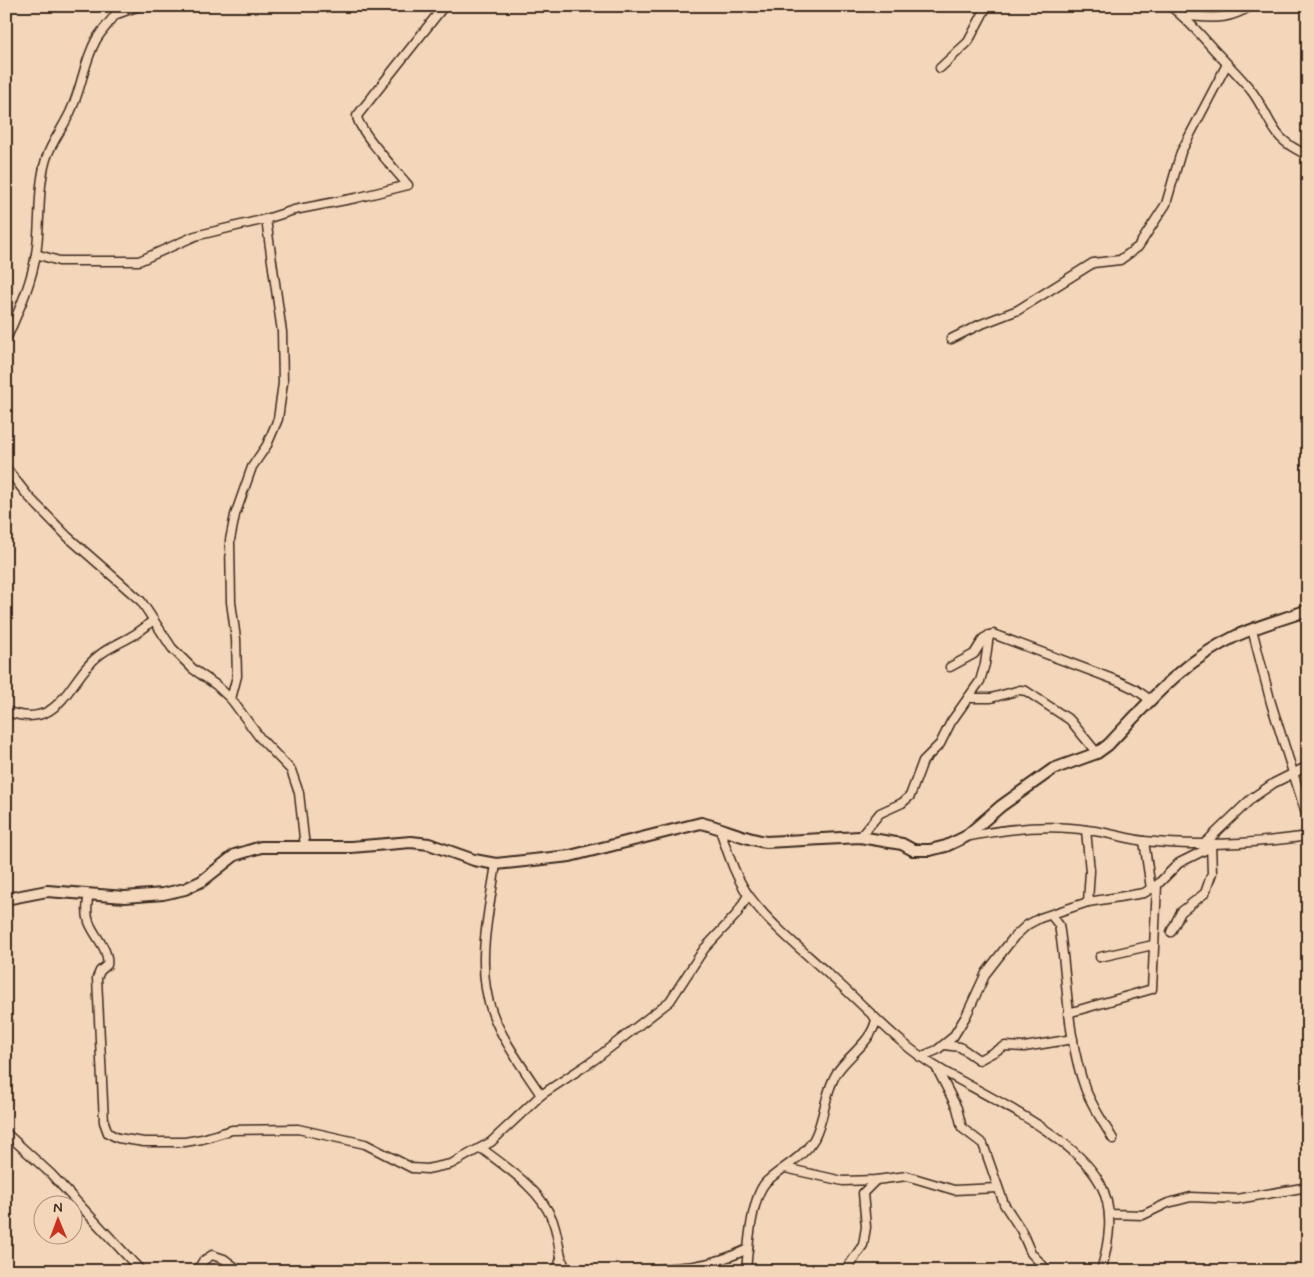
<svg xmlns="http://www.w3.org/2000/svg" width="1314" height="1277" viewBox="0 0 1314 1277" font-family="Mynerve,sans-serif">
<rect width="100%" height="100%" fill="#f4d6ba"/>
<filter id="ink" filterUnits="userSpaceOnUse"><feTurbulence type="fractalNoise" baseFrequency=".02" numOctaves="2"/><feDisplacementMap in="SourceGraphic" scale="10" xChannelSelector="R" yChannelSelector="G"/><feConvolveMatrix kernelMatrix="1 2 1 2 8 2 1 2 1" color-interpolation-filters="sRGB"/></filter>
<g filter="url(#ink)">
<g fill="none" stroke-linecap="round" stroke-linejoin="round">
<defs>
<g id="minor">
<path d="M1170,6C1188,19 1202,37 1217,53C1229,66 1243,79 1253,93C1274,123 1270,139 1308,155"/>
<polyline points="117,14 139,6"/>
<path d="M1182,16C1212,17 1224,22 1251,6"/>
<polyline points="940,68 968,42 987,6"/>
<path d="M36,254L59,261H139L195,236L266,219L294,210L356,198L408,185C397,172 358,130 357,116L444,6"/>
<polyline points="951,339 979,325 1018,310 1093,263 1120,260 1138,247 1166,204 1181,152 1227,64"/>
<path d="M6,340C18,312 31,285 36,254C41,222 37,190 46,159C52,140 65,126 72,108C82,86 84,62 96,40C103,28 114,19 121,6"/>
<polyline points="6,468 28,496 68,537 141,601 172,648 193,669 216,685 231,699 260,738 291,770 299,793 305,847"/>
<polyline points="1252,629 1271,703 1308,820"/>
<polyline points="950,667 974,654 984,638 993,634 1118,681 1135,689 1149,699"/>
<polyline points="968,698 991,698 1020,690 1026,691 1070,720 1097,753"/>
<polyline points="231,699 237,676 236,639 231,602 230,540 235,515 252,467 267,445 278,419 283,383 282,332 266,219"/>
<path d="M6,711C63,733 67,677 102,653C120,641 136,637 153,620"/>
<path d="M719,827C727,850 734,875 749,896C773,928 806,953 835,980C869,1010 899,1045 938,1068C985,1096 1073,1134 1100,1183C1115,1211 1109,1242 1101,1271"/>
<polyline points="1086,830 1090,871 1088,902"/>
<polyline points="860,837 880,813 902,803 910,796 923,761 940,744 951,722 980,681 985,664 989,635"/>
<path d="M965,837C1004,829 1048,824 1087,830C1106,832 1125,838 1144,841C1199,847 1253,844 1308,836"/>
<polyline points="1144,841 1151,889"/>
<polyline points="1204,844 1252,798 1274,783 1308,766"/>
<path d="M496,864C489,911 475,966 492,1012C501,1038 525,1071 541,1095"/>
<path d="M89,894C87,903 86,913 89,922C94,936 110,950 107,965L100,971L97,978L104,1122L108,1133L118,1138L144,1142H185L202,1139L232,1130L298,1129L365,1144L412,1168L427,1169L451,1164L491,1142L541,1095L594,1060L670,1001L704,949L736,915L748,895"/>
<path d="M1051,915L1059,925C1068,979 1066,1035 1085,1088C1092,1106 1103,1122 1113,1139"/>
<polyline points="1171,932 1181,912 1205,893 1212,873 1211,844"/>
<polyline points="1100,957 1153,945"/>
<polyline points="1068,1013 1152,989 1157,885"/>
<polyline points="944,1045 960,1047 979,1060 1005,1046 1024,1047 1073,1039"/>
<polyline points="920,1057 937,1050 953,1037 966,1016 986,973 1014,937 1027,925 1040,918 1088,902 1144,893 1157,885 1179,863 1211,847"/>
<polyline points="936,1067 957,1108 962,1128 983,1144 1004,1204 1021,1230 1031,1253 1048,1271"/>
<polyline points="6,1133 51,1174 141,1271"/>
<path d="M481,1148C507,1168 539,1188 552,1219C560,1236 557,1255 567,1271"/>
<polyline points="785,1168 843,1181 876,1180 907,1176 954,1190 998,1188"/>
<polyline points="1109,1214 1143,1215 1168,1203 1191,1197 1237,1199 1308,1187"/>
<polyline points="197,1271 203,1261 212,1255 224,1259 240,1271"/>
<polyline points="557,1271 561,1258"/>
<path d="M646,1271C663,1268 678,1268 694,1266C713,1263 731,1257 748,1249"/>
<path d="M746,1271C748,1249 751,1198 766,1182C782,1167 802,1159 814,1139C825,1119 824,1094 836,1074C847,1056 873,1041 876,1019"/>
<polyline points="845,1271 863,1245 866,1227 863,1193 876,1180"/>
</g>
<path id="tertiary" d="M6,899L47,891L125,897L163,894L185,889L202,881L235,855L261,847H351L411,842L429,844L474,860L496,864L570,856L701,823C723,828 744,839 766,842L860,837L902,844L913,850H930L946,846L965,837L1001,806L1053,769L1097,753L1108,745C1148,703 1181,662 1236,636C1259,625 1284,619 1308,610"/>
</defs>
<use href="#minor" stroke="#3b2a1e" stroke-width="11"/>
<use href="#tertiary" stroke="#3b2a1e" stroke-width="14"/>
<use href="#minor" stroke="#f4d6ba" stroke-width="8"/>
<use href="#tertiary" stroke="#f4d6ba" stroke-width="10"/>
</g>
</g>
<rect width="1314" height="1277" fill="none" stroke="#f4d6ba" stroke-width="25"/>
<rect x="12" y="12" width="1289" height="1252" fill="none" stroke="#3b2a1e" stroke-width="2" filter="url(#ink)"/>
<g transform="translate(58 1220) rotate(359)"><circle r="24" fill="#f4d6ba" stroke="#aa917c"/>
<path d="M0-4L9 19L0 12L-9 19Z" fill="#c8321e"/>
<text y="-8" font-size="14" font-weight="bold" text-anchor="middle" fill="#3b2a1e">N</text>
</g>
</svg>
